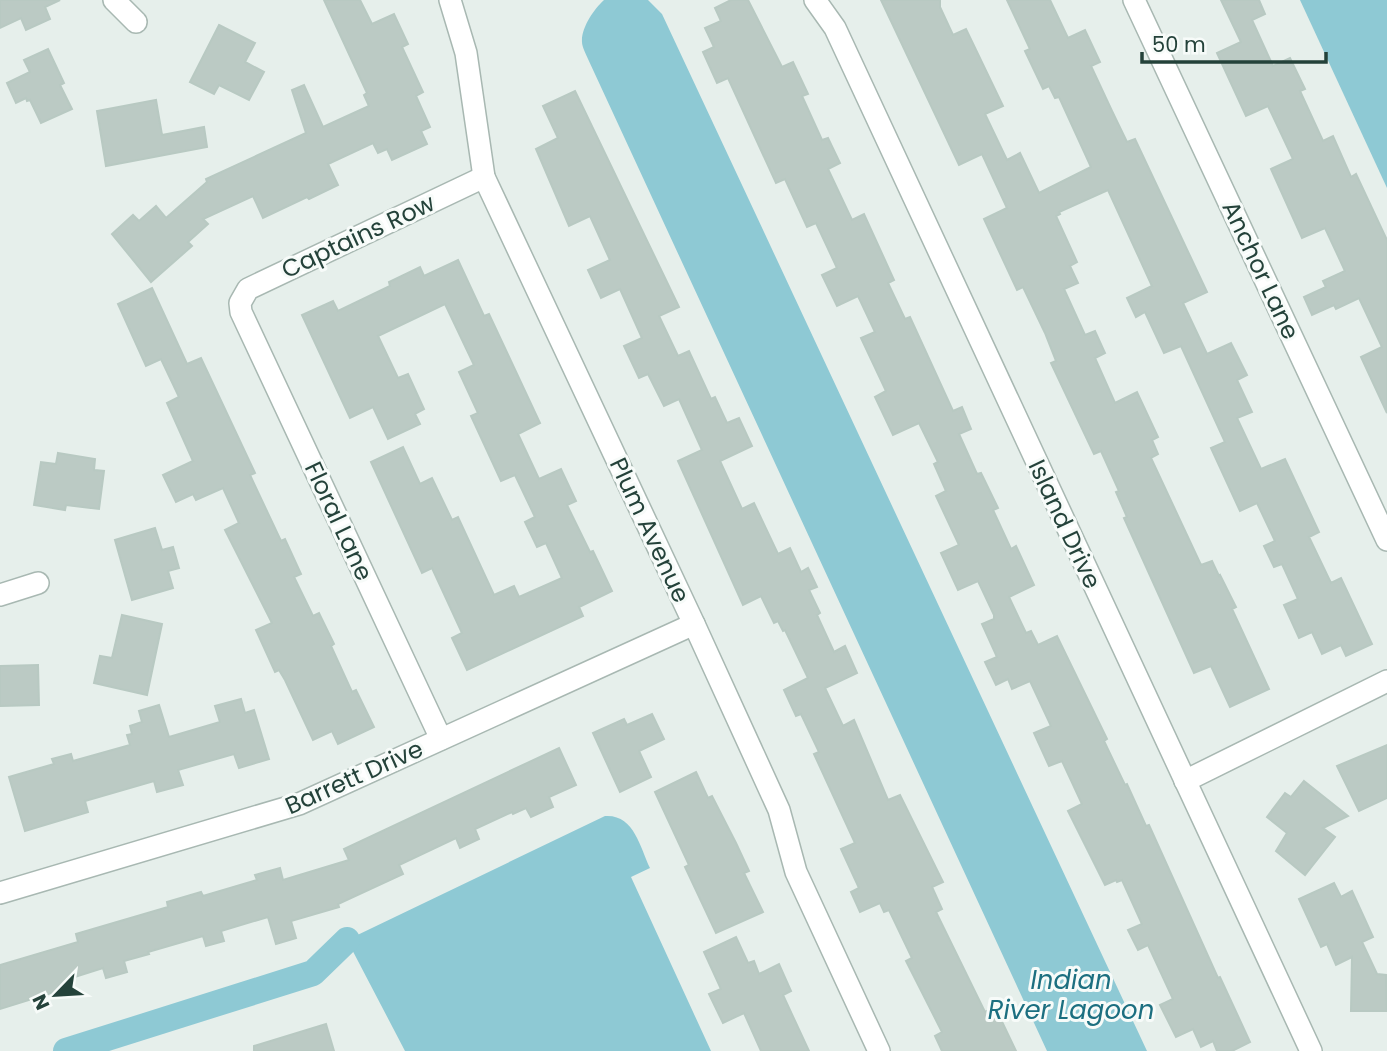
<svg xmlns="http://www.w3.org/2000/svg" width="1387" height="1051" viewBox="0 0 1387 1051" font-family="Poppins,sans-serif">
<rect width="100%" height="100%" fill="#e6efeb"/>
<g fill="#8ec9d4">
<path d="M604,0H648L662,14L1147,1051H1047L588,59C586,54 582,47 582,42C581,28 594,9 604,0Z"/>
<polygon points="1300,0 1387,0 1387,188"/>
<path d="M605,816C634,814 640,847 650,868L631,877L711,1051H405L347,940Z"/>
</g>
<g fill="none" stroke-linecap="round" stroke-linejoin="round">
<polyline stroke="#8ec9d4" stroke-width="26" points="66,1051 313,973 347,940"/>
</g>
<g fill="#bbcac4" stroke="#b8c9c2" stroke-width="2">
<polygon points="0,0 60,0 45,7 50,19 26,30 21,18 0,28"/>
<polygon points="324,0 360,0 372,24 394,14 408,44 402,47 423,92 416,96 430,127 421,131 427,144 392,160 387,149 378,153 373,143 328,164 338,185 309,199 307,197 263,218 253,196 203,219 208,224 188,242 192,246 151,282 112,234 133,215 139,221 156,206 166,218 207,182 206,179 306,133 292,90 304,85 323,127 369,106 364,95 367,93"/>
<polygon points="731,0 748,0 782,67 793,62 808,94 802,96 822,140 828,138 840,163 828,169 852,220 864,214 894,280 888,283 905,319 910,317 953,411 962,407 971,429 959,434 977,474 981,473 998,508 993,510 1011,549 1016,546 1034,585 1009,597 1026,633 1031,631 1038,645 1057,636 1107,739 1104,741 1125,785 1127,784 1146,826 1149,825 1218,978 1220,977 1250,1042 1232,1051 1217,1051 1213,1041 1201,1047 1193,1029 1176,1037 1160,1005 1173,999 1148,945 1138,950 1128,930 1142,924 1122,880 1117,882 1116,880 1105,885 1068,811 1082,804 1062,761 1049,766 1034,733 1051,726 1030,681 1012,689 1008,679 996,685 985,662 997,657 982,624 994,619 994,615 978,581 958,590 941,553 959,545 936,496 946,491 934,464 938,462 919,423 893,435 875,397 886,391 861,338 875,332 858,296 837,306 822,275 837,268 816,223 807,227 785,179 776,183 728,78 717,83 703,52 714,47 705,28 721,21 715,8"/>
<polygon points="881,0 940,0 940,7 953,35 966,29 1003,106 985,114 1007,160 1020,153 1039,193 1091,167 1059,97 1055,98 1049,86 1043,89 1025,51 1030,49 1007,0 1050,0 1068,38 1085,30 1100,62 1091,66 1112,111 1127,142 1135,139 1207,292 1183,303 1207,354 1231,343 1247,375 1237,380 1252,412 1237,418 1261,469 1285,459 1319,532 1309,537 1331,583 1341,578 1372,644 1346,656 1341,645 1322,654 1312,632 1299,638 1284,605 1298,599 1282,564 1274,567 1264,546 1275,541 1257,503 1240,511 1211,448 1225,442 1181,346 1164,353 1145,312 1136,317 1127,298 1152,286 1108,190 1059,212 1060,214 1056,216 1077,262 1070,266 1078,283 1064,289 1085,335 1095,331 1105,353 1095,358 1115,403 1137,392 1158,437 1152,440 1158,454 1151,458 1201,565 1212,561 1219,576 1220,575 1236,607 1232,609 1269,689 1230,707 1211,666 1194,673 1124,518 1127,517 1116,492 1119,491 1101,451 1094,454 1051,363 1056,361 1045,333 1023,287 1017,290 984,219 1007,208 982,154 959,165"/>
<polygon points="1221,0 1259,0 1265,14 1252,20 1273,66 1290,58 1305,89 1300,91 1323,141 1333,136 1351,177 1356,174 1387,240 1387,413 1361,357 1382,347 1359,298 1336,309 1334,305 1312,315 1304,297 1326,287 1323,281 1345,271 1325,228 1302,238 1271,169 1293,159 1268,106 1246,116 1217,53 1241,42"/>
<polygon points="219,25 255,43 245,62 264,72 249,100 219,85 214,94 190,82"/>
<polygon points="48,49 64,83 60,85 72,109 41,123 30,100 27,101 26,98 16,103 7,83 30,72 24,60"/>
<polygon points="575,91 679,307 659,316 678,356 689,351 711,399 715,397 727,423 739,418 752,446 720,461 742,509 754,503 778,554 790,548 801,572 808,568 817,587 809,590 820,613 817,615 834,652 845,646 857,673 825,688 843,726 854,720 888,800 900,795 943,882 932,887 942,909 936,912 985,1012 995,1007 1016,1051 942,1051 935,1036 942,1032 906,961 912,958 889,910 884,912 880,903 860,912 851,892 859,888 841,849 855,843 814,754 819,752 801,714 796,716 784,690 808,678 785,630 783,631 778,621 774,623 761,596 743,605 678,461 702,450 679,399 664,406 648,374 639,378 624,346 642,338 620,289 601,298 588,270 610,260 590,216 569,226 536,149 558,138 543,106"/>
<polygon points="156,100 162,135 204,127 207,147 106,166 97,111"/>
<polygon points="458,260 484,316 489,314 540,423 518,434 539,479 561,469 576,501 567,505 590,552 593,551 612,591 579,607 583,616 467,670 452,638 462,633 432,568 422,573 371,462 403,447 420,484 432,478 452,520 458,517 494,595 514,586 519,597 562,578 546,543 537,547 525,522 535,517 515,475 501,481 471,416 478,413 459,372 474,365 445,304 378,336 398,378 408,374 424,409 415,414 420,424 388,439 373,407 350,418 302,315 333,301 338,311 390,286 389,282 420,267 424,276"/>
<polygon points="152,288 187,364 201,358 255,473 250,475 281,541 285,539 301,574 294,577 313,616 319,613 334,644 331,646 352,692 356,690 374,727 338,744 332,731 313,740 285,680 279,670 275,672 256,630 272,623 225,530 239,523 223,488 196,500 193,494 176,502 163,475 193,461 167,403 179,397 161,359 146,366 118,304"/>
<polygon points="58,453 95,459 94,470 104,471 99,509 66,505 65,510 34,505 41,462 56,464"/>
<polygon points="155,528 162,550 173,547 179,568 168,571 173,588 132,600 115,540"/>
<polygon points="122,615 162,624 147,695 94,683 100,656 112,658"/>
<polygon points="38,665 39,705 0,706 0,666"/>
<polygon points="241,699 245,713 254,710 269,759 239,768 234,754 178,770 183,785 157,792 154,781 85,801 88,812 25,831 9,777 54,764 52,759 71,754 73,761 130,745 127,735 132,734 130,726 142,722 139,711 159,705 169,737 220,722 215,706"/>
<polygon points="652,714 664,739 639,751 651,777 620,792 593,733 624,719 627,725"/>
<polygon points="1387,745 1387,798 1359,811 1337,766"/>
<polygon points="559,748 576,785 549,797 553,807 531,817 526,808 513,814 512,812 475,829 479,839 460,848 456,838 399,865 403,874 338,904 339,907 291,921 296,938 276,944 268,917 221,931 224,941 206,946 203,936 148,952 149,954 124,961 127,972 106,978 103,968 62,981 64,989 0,1009 0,965 78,942 76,934 168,907 167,902 201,892 203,896 257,880 255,875 280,868 283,880 349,860 344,849"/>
<polygon points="696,772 708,798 712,796 736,843 749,871 744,873 763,912 716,933 685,867 689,865 655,792"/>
<polygon points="1304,781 1348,816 1323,828 1335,837 1305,875 1276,851 1287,833 1267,817 1285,793 1291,797"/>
<polygon points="1334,883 1341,897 1352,891 1373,937 1362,942 1377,974 1386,975 1387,1011 1351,1011 1352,957 1336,965 1327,944 1321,947 1299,899"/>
<polygon points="736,937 748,963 754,961 759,974 779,964 791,991 783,995 809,1051 761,1051 744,1013 723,1023 709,994 721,989 704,952"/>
<polygon points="326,1024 334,1051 254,1051 254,1046"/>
</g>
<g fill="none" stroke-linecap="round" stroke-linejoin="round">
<defs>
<g id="street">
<polyline points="114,0 136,22"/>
<polyline points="450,0 466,53 484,177 694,624 779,810 796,872 879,1051"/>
<polyline points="815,0 835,28 1311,1051"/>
<polyline points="1134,0 1387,540"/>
<polyline points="0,595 38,583"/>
<polyline points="441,739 241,312 240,303 248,289 484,177"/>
<polyline points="1185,781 1387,681"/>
<polyline points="0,893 299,804 694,624"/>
</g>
</defs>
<use href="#street" stroke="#a8b8b2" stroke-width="24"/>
<use href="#street" stroke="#fff" stroke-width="21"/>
</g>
<g text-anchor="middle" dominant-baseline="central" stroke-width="6" stroke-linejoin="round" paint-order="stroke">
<g font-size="24" fill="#24423a" stroke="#f7fbf9">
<text transform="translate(358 236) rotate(-25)">Captains Row</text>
<text transform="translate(1261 270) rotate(65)">Anchor Lane</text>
<text transform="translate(339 521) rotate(65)">Floral Lane</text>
<text transform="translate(1065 524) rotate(65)">Island Drive</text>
<text transform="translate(650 530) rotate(65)">Plum Avenue</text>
<text transform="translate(354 777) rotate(-24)">Barrett Drive</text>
</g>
<g font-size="26" font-style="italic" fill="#1c6f80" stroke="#f7fbf9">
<text x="1071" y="980">Indian<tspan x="1071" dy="30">River Lagoon</tspan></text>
</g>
</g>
<g transform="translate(56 995) rotate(245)" stroke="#f7fbf9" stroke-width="5" paint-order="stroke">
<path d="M0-5L12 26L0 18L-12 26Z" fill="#24423a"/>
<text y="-10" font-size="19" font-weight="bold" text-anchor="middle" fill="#24423a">N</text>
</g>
<path d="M1142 52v10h184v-10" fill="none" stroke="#24423a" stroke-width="3.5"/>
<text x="1152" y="52" font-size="21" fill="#24423a" stroke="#f7fbf9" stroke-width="5" paint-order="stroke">50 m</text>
</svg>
